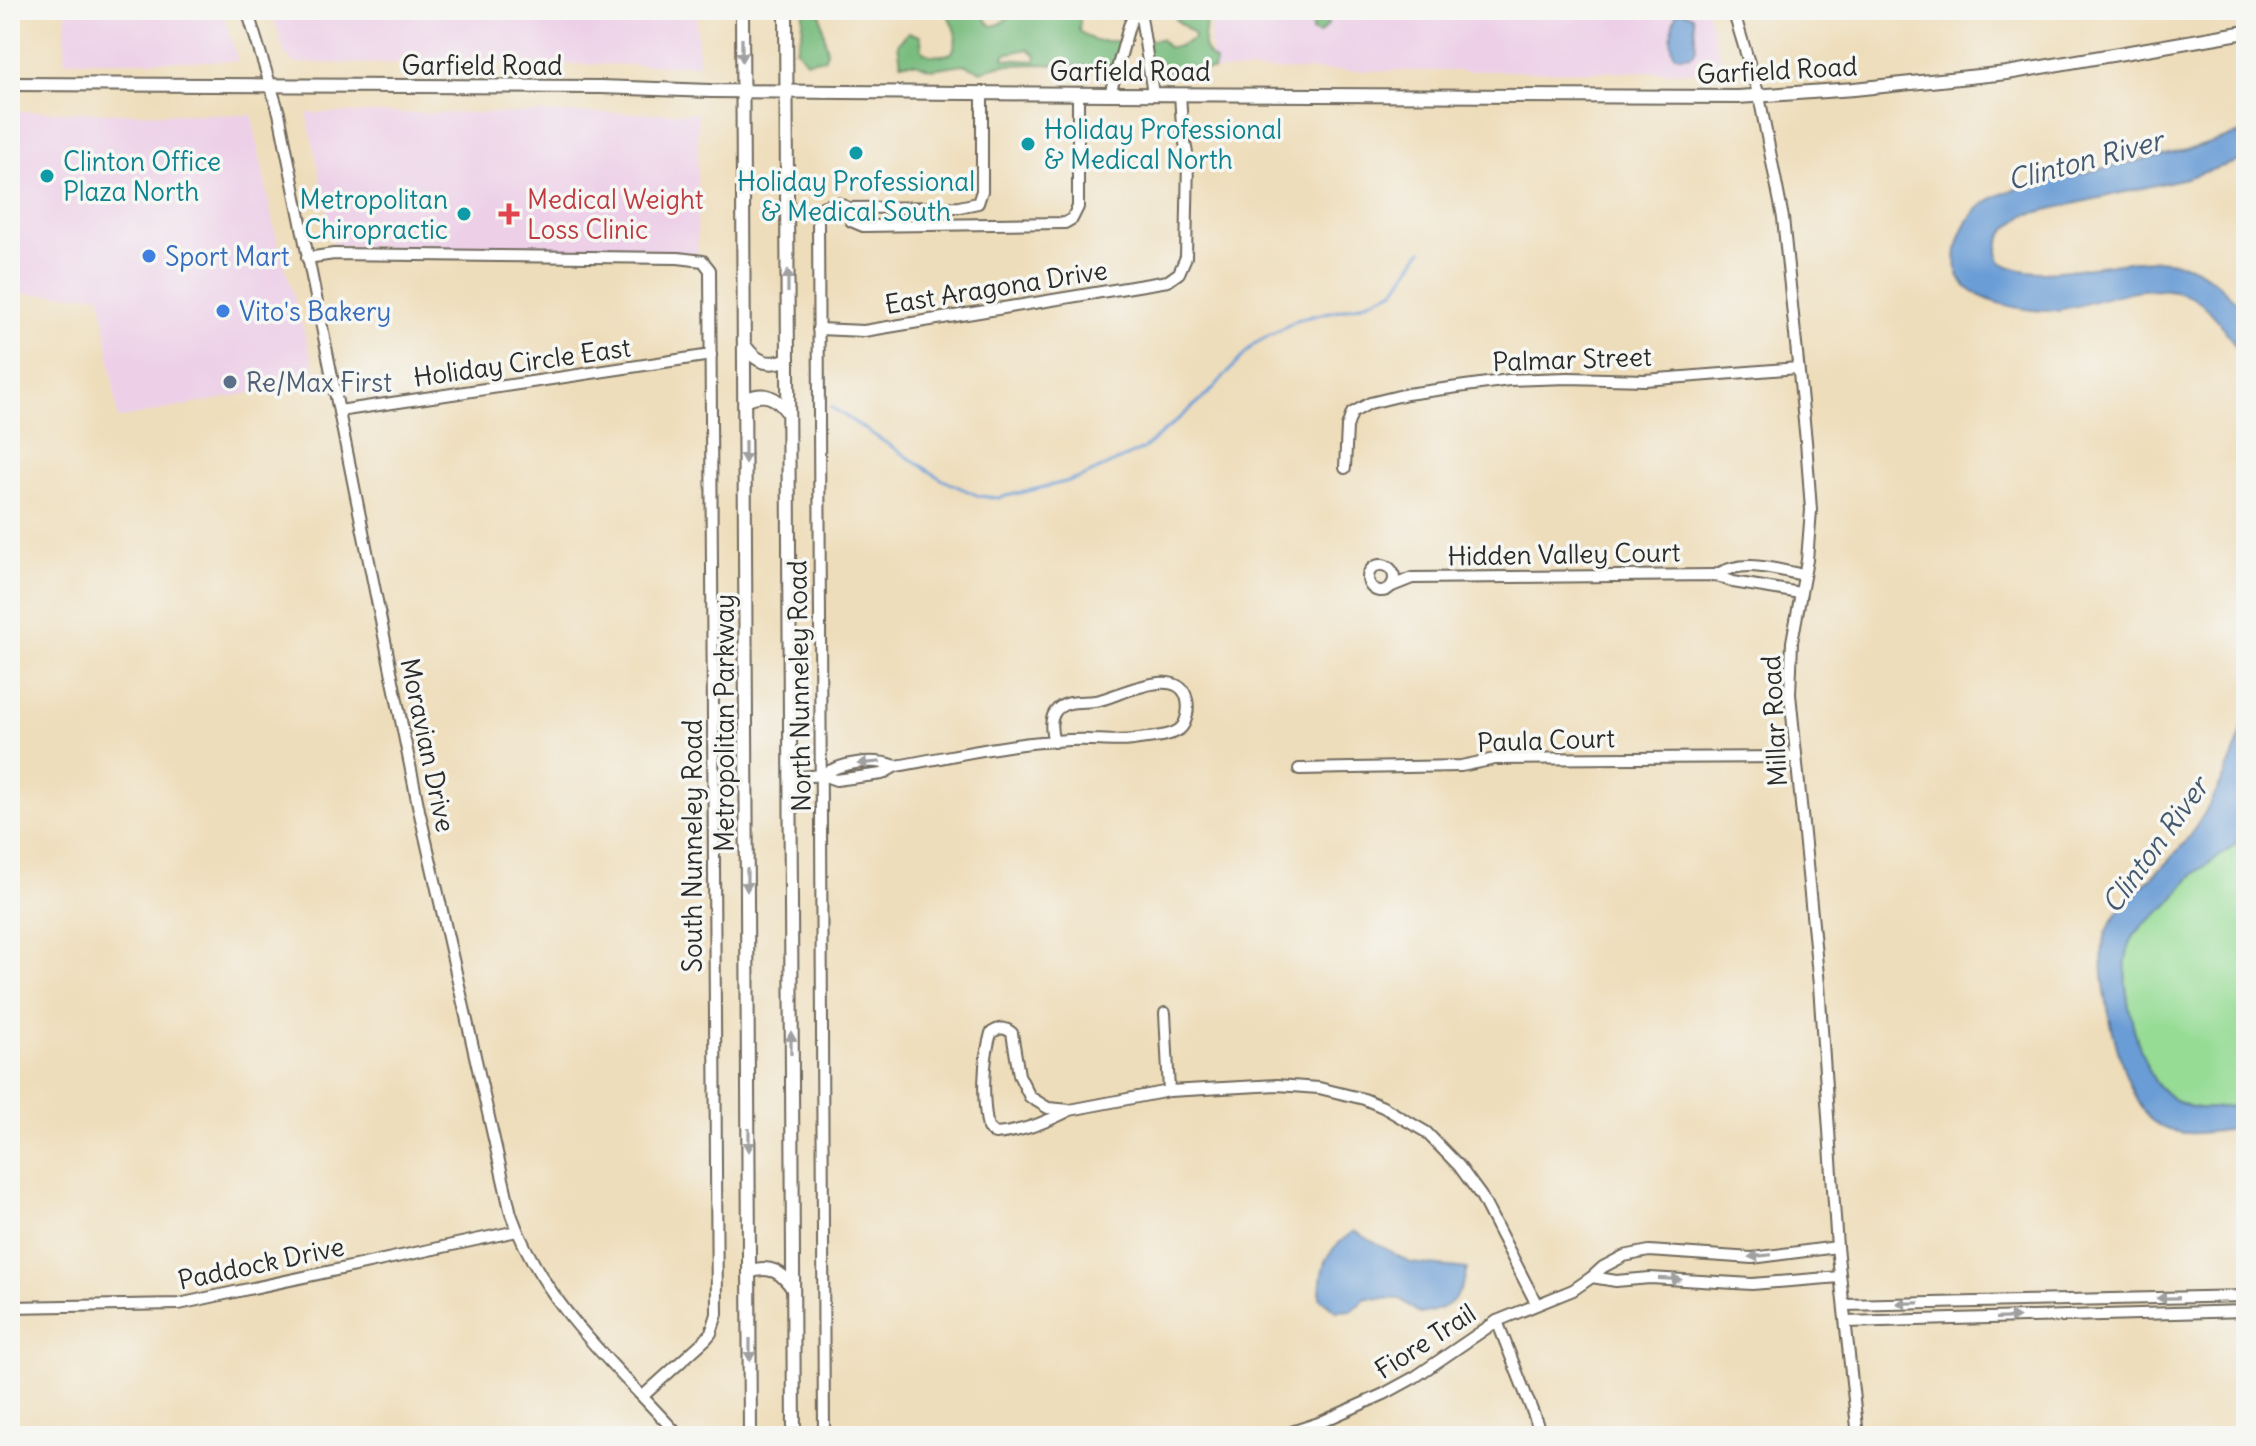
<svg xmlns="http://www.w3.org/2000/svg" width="2256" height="1446" viewBox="0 0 2256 1446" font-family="Delius,sans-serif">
<rect width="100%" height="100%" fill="#f6f6f2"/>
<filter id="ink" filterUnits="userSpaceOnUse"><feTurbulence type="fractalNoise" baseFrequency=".0125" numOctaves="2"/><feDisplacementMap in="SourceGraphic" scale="16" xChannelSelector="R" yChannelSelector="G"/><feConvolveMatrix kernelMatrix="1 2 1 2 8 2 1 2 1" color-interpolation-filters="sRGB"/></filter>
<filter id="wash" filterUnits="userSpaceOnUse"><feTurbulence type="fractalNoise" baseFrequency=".006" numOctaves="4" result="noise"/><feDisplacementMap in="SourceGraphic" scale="32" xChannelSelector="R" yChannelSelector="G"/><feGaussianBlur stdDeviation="1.8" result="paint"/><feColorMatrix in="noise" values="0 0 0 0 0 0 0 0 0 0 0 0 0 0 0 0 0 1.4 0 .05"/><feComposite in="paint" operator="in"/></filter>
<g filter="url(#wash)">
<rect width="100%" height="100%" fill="#eeddba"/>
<g fill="#edd0e8">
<polygon points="66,10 222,10 238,61 64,61"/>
<polygon points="271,10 697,10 698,65 295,63 285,55"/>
<polygon points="1210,10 1707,10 1724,72 1211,70"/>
<polygon points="10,111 252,115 274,228 318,380 118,419 101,295 10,294"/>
<polygon points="307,113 698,113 697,254 334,246"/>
</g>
<path fill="#96dc95" stroke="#608460" stroke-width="2" d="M2246,831V1105C2227,1106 2202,1112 2185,1105C2172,1100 2159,1089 2153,1078C2135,1047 2116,973 2131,941C2139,925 2153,918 2166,907C2177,897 2183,883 2194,874C2212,860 2232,851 2246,831Z"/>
<g fill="#78bc7e" stroke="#527454" stroke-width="2" fill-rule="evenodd">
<polygon points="804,10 820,10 827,52 824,59 806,61 796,48 802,33"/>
<path d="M946,10H988L985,20L992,26L1000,24L1010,16L1004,10H1081L1079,31L1095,41H1119L1125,60L1119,64L1102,67L1040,64L1002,65L981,71L964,64L931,69L915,63H901L898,44L908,32L920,36C922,40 921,45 922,49C925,58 945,56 952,53C961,33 952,27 946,10ZM1028,49L1036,55L1035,61L1004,59L1005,54Z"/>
<path d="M1176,10L1203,11C1212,34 1192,43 1216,62L1213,70L1186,69L1168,73L1154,62L1145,60L1147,44L1150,40L1161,39L1167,47H1176L1194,39L1193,33L1176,20Z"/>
<polygon points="1313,10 1328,10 1328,25 1319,34 1312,31"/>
</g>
<g fill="#6a9dd5" stroke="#4a6480" stroke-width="2">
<path d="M1682,11L1693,16L1694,21L1696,48L1692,55L1679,56L1674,54C1669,42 1672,25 1676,14Z"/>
<path d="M2246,131V159L2186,178L2025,215C2008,227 1992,238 2000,261C2041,291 2128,248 2183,264C2209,271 2228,293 2246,312V365C2231,339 2213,303 2182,293C2141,280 2098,304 2057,310C2031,314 1960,301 1957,270C1954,249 1961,229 1974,213C1994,189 2034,185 2063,178C2102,167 2142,161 2182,151C2204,146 2225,138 2246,131Z"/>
<path d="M2246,716V831C2232,851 2212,860 2194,874C2183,883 2177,897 2166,907C2153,918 2139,925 2131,941C2116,973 2135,1047 2153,1078C2159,1089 2172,1100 2185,1105C2202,1112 2227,1106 2246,1105V1128C2222,1129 2197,1137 2173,1131C2167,1130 2156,1124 2151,1120C2123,1096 2095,976 2104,941C2113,905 2150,882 2173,856C2205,821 2235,762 2246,716Z"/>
<path d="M1354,1231L1411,1263L1467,1269C1461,1298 1450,1310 1420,1314L1400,1299L1366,1298L1353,1310L1336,1311L1320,1298C1321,1261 1325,1252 1354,1231Z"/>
</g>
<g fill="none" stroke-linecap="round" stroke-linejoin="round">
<polyline stroke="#6a9dd5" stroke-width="3" points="831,407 943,480 979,496 998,498 1078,479 1143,449 1208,394 1254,344 1299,319 1357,306 1395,290 1422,250"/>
</g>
</g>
<g filter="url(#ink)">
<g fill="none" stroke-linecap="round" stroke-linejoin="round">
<defs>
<g id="minor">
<path d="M247,10L279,113L419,810L511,1214C542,1303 618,1368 679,1436"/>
<polyline points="1140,10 1153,94"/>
<polyline points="1733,10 1759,96 1783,218 1806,441 1811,510 1807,560 1792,642 1790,694 1819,985 1837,1247 1858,1436"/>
<polyline points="1110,94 1129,26 1136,10"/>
<polyline points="849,208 851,221 863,226 1065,223 1072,219 1078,207 1078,93"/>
<polyline points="307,258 334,254 678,258 703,261 710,270 717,1314 711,1333 706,1339 643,1396"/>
<polyline points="818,329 864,331 1168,281 1179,273 1186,257 1188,159 1182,126 1180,94"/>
<polyline points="339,411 711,355"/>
<polyline points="1345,468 1347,427 1352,413 1370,403 1407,394 1509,380 1568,378 1645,380 1798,368"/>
<circle cx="1381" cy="578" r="13"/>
<path d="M1715,575C1745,558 1772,569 1804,575"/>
<polyline points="1392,586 1412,578 1715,575 1733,582 1800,593"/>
<path d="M896,766C944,758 993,746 1041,742C1057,741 1074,739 1090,740C1105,740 1118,742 1133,740C1147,737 1168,738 1180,729C1187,723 1189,708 1187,700C1180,664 1120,695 1100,700C1085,704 1065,698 1055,712C1049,721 1051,732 1054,742"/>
<polyline points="1299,769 1461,766 1495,759 1796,757"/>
<path d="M790,778L822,775L836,780L882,774L896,766C873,758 843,762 822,775"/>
<polyline points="1165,1013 1169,1091"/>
<path d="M1070,1110C1047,1122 1021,1132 995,1134L988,1128C982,1099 983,1061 991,1033C999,1028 1004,1026 1012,1033L1019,1075L1030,1097L1048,1108L1070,1110L1169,1091L1277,1085L1319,1088L1364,1099L1383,1107L1426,1132L1459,1166L1481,1196L1536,1303"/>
<polyline points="1592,1277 1616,1281 1650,1278 1752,1284 1840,1277"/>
<polyline points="1844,1305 2246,1296"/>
<polyline points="10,1307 179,1304 517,1231"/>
<polyline points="1497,1321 1542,1436"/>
<polyline points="1846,1322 2246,1311"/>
<polyline points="824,1436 818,215 824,206 838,203 849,208 959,207 978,203 982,191 982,92"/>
<polyline points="1279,1436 1319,1423 1384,1394 1415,1377 1497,1321 1573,1290 1592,1277 1603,1267 1624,1256 1649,1251 1752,1258 1837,1247"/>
</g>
<g id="major">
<polyline points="742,10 750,1436"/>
<polyline points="786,10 794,1436"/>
<polyline points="10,84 601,87 711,91 1110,94 1738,97 1854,89 2007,73 2246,32"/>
<path d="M745,346C756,362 769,367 788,359"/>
<path d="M745,400C764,391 776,396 788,413"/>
<path d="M749,1272C770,1264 782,1272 793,1289"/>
</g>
</defs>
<use href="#minor" stroke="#6f695d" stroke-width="14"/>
<use href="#major" stroke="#6f695d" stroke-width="16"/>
<use href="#minor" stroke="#fff" stroke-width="10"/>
<use href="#major" stroke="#fff" stroke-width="12"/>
</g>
<defs><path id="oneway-solid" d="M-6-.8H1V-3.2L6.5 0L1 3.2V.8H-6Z" transform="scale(2)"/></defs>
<g fill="#a0a0a0">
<use href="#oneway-solid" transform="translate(742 50) rotate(90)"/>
<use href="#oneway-solid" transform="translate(788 281) rotate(-90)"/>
<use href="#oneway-solid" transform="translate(745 452) rotate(90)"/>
<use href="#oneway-solid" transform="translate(869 763) rotate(174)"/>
<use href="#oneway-solid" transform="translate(747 880) rotate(90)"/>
<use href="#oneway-solid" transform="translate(791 1043) rotate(-90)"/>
<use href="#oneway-solid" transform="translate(749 1140) rotate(90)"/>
<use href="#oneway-solid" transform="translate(1760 1256) rotate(174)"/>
<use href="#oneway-solid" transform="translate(1670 1279) rotate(3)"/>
<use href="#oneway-solid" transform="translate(2168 1298) rotate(179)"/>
<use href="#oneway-solid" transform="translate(1908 1303) rotate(179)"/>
<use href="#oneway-solid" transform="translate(2008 1318) rotate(-2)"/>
<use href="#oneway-solid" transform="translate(750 1350) rotate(90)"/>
</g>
</g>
<g fill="#0f9aa8" stroke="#f6f6f2" stroke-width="3">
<circle cx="1028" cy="144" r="8"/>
<circle cx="856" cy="153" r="8"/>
<circle cx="47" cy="176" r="8"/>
<circle cx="464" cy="214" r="8"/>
</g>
<path fill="#e0444e" stroke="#f6f6f2" stroke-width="3" d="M505 202h8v8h8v8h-8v8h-8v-8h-8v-8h8z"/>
<g fill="#3f7fe0" stroke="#f6f6f2" stroke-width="3">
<circle cx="149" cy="256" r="8"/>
<circle cx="223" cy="311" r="8"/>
</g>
<circle fill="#5c6f8a" stroke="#f6f6f2" stroke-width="3" cx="230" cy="382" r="8"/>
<g text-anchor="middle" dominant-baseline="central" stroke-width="7" stroke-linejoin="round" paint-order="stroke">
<g font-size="26" fill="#2b2b2b" stroke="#f6f6f2">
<text x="482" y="65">Garfield Road</text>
<text transform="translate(1777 70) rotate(-3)">Garfield Road</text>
<text x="1130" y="71">Garfield Road</text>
<text transform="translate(996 287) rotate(-9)">East Aragona Drive</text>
<text transform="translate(1572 359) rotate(-2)">Palmar Street</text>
<text transform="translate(522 362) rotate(-8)">Holiday Circle East</text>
<text transform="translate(1564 554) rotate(-1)">Hidden Valley Court</text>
<text transform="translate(799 686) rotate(-91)">North Nunneley Road</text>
<text transform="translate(1774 721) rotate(-93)">Millar Road</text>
<text transform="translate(724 723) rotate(-90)">Metropolitan Parkway</text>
<text transform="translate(1546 740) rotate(-2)">Paula Court</text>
<text transform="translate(428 745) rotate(78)">Moravian Drive</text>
<text transform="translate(692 846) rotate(-90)">South Nunneley Road</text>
<text transform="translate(261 1263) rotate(-12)">Paddock Drive</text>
<text transform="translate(1425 1341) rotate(-33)">Fiore Trail</text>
</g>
<g font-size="26" fill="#0d838f" stroke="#f6f6f2" text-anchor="start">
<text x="1044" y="129">Holiday Professional<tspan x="1044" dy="30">&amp; Medical North</tspan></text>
<text x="63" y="161">Clinton Office<tspan x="63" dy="30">Plaza North</tspan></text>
<text x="856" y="181" text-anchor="middle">Holiday Professional<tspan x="856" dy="30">&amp; Medical South</tspan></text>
<text x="448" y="199" text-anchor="end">Metropolitan<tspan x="448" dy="30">Chiropractic</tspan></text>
</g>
<g font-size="26" fill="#be3a42" stroke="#f6f6f2" text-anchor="start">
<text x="527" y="199">Medical Weight<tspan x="527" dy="30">Loss Clinic</tspan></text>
</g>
<g font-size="26" fill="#366cbe" stroke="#f6f6f2" text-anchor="start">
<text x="165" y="256">Sport Mart</text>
<text x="239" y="311">Vito's Bakery</text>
</g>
<g font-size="26" fill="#4e5e75" stroke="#f6f6f2" text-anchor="start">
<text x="246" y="382">Re/Max First</text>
</g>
<g font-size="28" font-style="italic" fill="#44596f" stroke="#f6f6f2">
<text transform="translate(2085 160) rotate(-15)">Clinton River</text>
<text transform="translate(2155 845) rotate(-54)">Clinton River</text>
</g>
</g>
<rect width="2256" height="1446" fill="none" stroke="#f6f6f2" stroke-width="40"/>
</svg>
